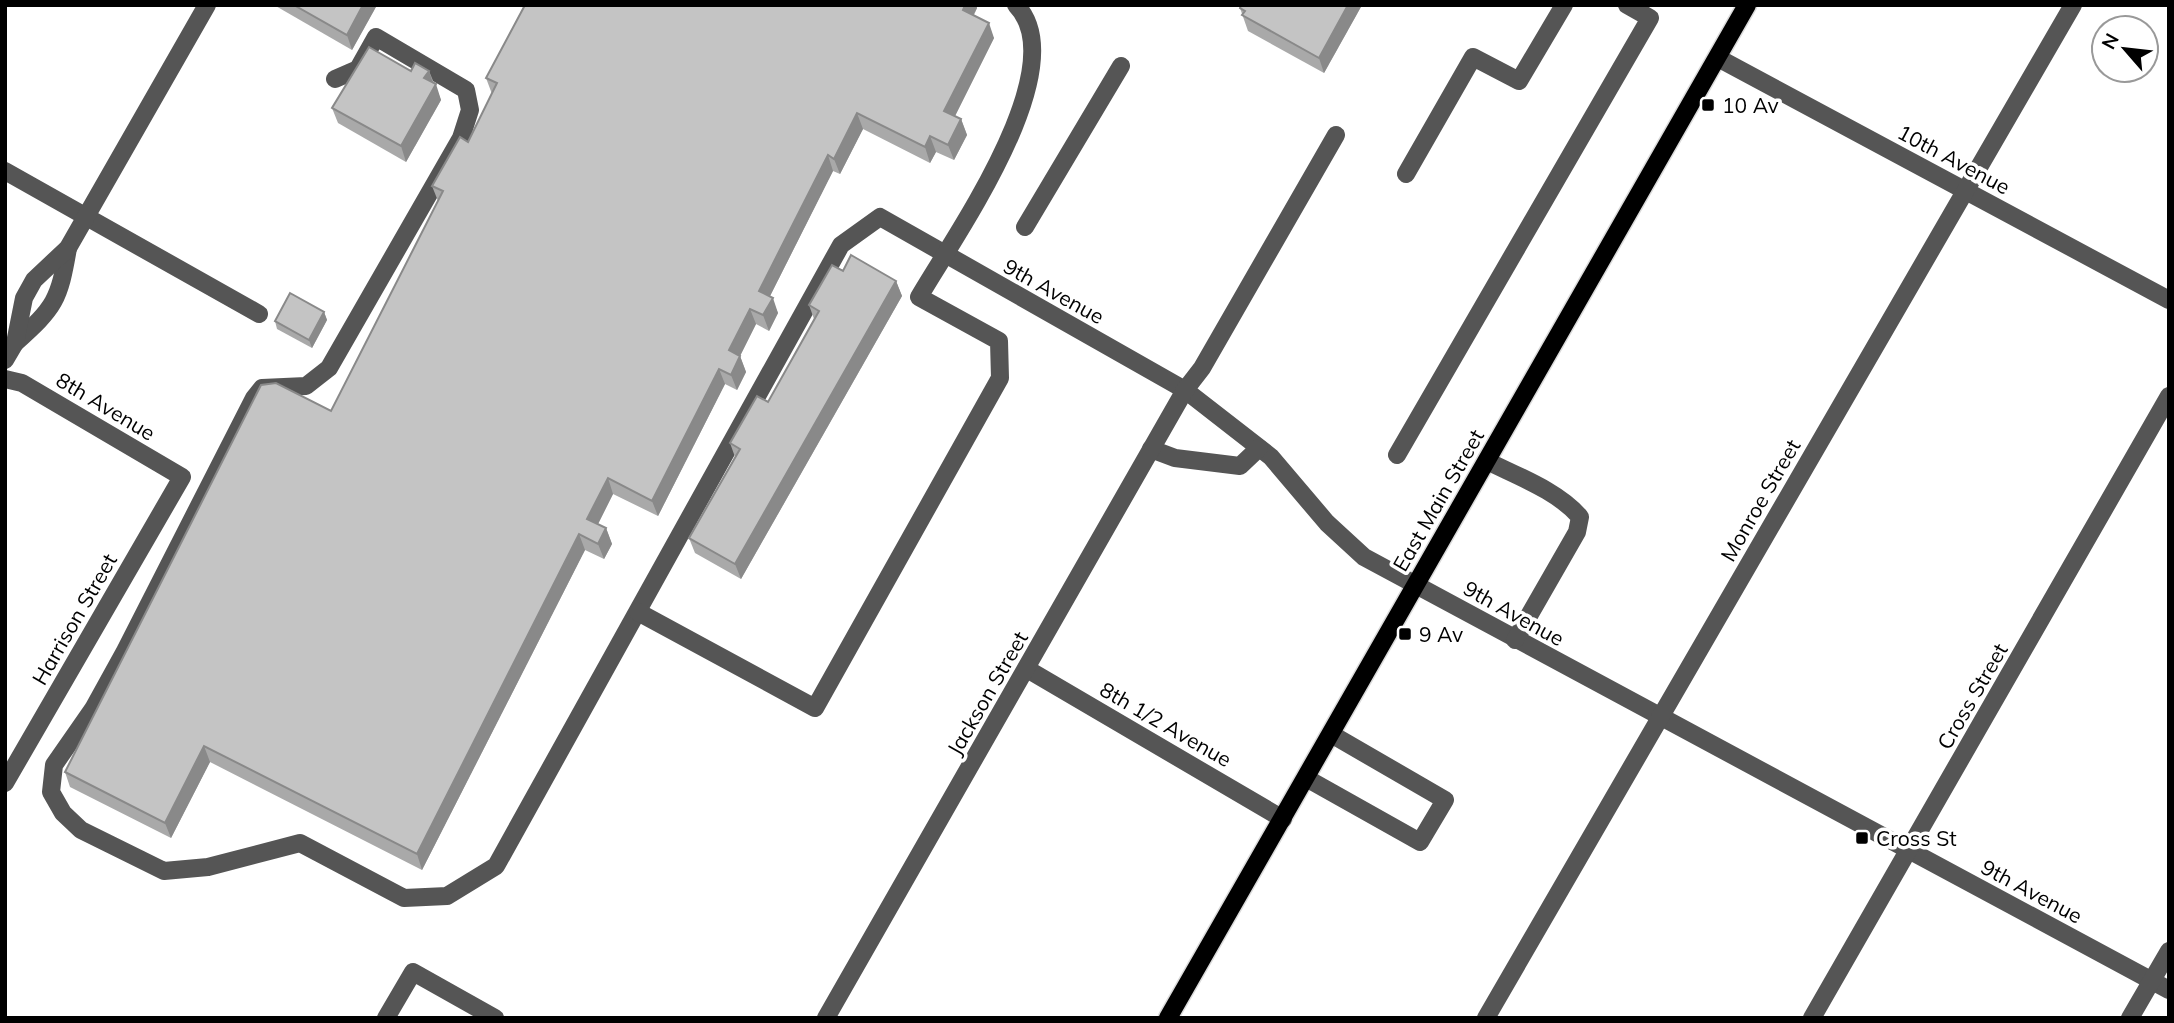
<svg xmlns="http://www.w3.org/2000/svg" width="2174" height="1023" viewBox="0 0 2174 1023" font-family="Mulish,sans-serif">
<rect width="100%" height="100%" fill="#fff"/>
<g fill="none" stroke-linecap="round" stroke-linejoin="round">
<defs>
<polyline id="major" points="1168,1018 1747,5"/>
</defs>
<use href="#major" stroke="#dbdbdb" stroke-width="21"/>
<g stroke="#555" stroke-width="18">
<polyline points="1718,58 2169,300"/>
<polyline points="335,79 358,69 376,37 466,90 470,110 461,138 329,368 306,386 262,388 254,398 125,651 93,709 54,765 51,792 63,813 81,830 164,871 208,867 300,843 404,898 447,896 496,866 841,245 880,217 1185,390 1271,457 1327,523 1364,557 2169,990"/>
<polyline points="5,171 259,314"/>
<polyline points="1406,174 1473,57 1519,81 1564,5"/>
<polyline points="1025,227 1121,66"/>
<path d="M15,343C55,307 59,301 68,248"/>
<polyline points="5,360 15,343 24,298 34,280 68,248 207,5"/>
<polyline points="5,379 22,383 182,477 5,783"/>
<polyline points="1151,449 1175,458 1240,466 1259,448"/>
<polyline points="1397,455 1650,18 1627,5"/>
<path d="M1487,461C1517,476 1558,491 1580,517L1577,532L1515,640"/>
<path d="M638,612L815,708L1000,378L999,341L919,297C953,238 1076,67 1016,5"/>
<polyline points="1027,669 1283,819"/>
<polyline points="1306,778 1420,842 1445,800 1331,734"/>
<polyline points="386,1018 413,972 495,1018"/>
<polyline points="826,1018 1185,390 1202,368 1336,135"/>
<polyline points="1486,1018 2073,5"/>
<polyline points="1812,1018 2169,396"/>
<polyline points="2130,1018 2169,951"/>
</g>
<use href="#major" stroke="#000" stroke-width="18"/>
</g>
<g fill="#a9a9a9">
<polygon points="274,5 377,5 352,50"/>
<polygon points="522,5 976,5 977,8 974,15 994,38 955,116 961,119 967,135 954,160 936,152 930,163 863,129 840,174 833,171 770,296 778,313 769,331 756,324 740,356 746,372 737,390 725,384 658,516 613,494 598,524 606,528 612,544 604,559 585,550 422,870 210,762 171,838 70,787 65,772 331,411 438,201 432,186 468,142 492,94 486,78 524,6"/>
<polygon points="1241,5 1362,5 1324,73 1248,31 1240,8"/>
<polygon points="411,71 429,71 441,100 406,162 338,123 332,108"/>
<polygon points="843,271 896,281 902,296 741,579 695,553 689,538 735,457 730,443 768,402 814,319 809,305"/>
<polygon points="324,312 327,320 312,348 277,329 275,321"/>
</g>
<g fill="#898989">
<polygon points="363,5 377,5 352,50 347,35"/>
<polygon points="965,5 976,5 977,8 968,25 963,10"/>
<polygon points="1348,5 1362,5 1324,73 1319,58"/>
<polygon points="989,23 994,38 950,126 944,111"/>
<polygon points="429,71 434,86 424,78"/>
<polygon points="436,84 441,100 406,162 401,146"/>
<polygon points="857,113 863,129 840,174 834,159"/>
<polygon points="961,119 967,135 954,160 948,145"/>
<polygon points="930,136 936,152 930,163 925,147"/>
<polygon points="828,155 833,171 765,306 759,291"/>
<polygon points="896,281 902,296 741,579 735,564"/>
<polygon points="773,298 778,313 769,331 763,315"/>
<polygon points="750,309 756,324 735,366 729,350"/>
<polygon points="324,312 327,320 312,348 309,340"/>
<polygon points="740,356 746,372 737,390 731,375"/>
<polygon points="719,369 725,384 658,516 652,501"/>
<polygon points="608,478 613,494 593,534 587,519"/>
<polygon points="606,528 612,544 604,559 598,544"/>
<polygon points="579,534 585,550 422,870 417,854"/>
<polygon points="204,746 210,762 171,838 165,823"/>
</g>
<g fill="#c4c4c4" stroke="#898989" stroke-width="2">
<polygon points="294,5 363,5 347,35"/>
<polygon points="525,5 965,5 963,10 989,23 944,111 961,119 948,145 930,136 925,147 857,113 834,159 828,155 759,291 773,298 763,315 750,309 729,350 740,356 731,375 719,369 652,501 608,478 587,519 606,528 598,544 579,534 417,854 204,746 165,823 65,772 261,385 276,383 331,411 443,191 432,186 460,137 468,142 497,83 486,78"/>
<polygon points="1241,5 1348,5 1319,58 1242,15 1245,11 1240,8"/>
<polygon points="369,47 411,71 415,63 429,71 424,78 436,84 401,146 332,108"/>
<polygon points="851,255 896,281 735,564 689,538 740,449 730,443 757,396 768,402 819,311 809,305 832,265 843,271"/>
<polygon points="290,293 324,312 309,340 275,321"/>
</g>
<g fill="#000" stroke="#fff" stroke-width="2.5">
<rect x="1701" y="98" width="14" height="14" rx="3.5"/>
<rect x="1398" y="627" width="14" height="14" rx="3.5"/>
<rect x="1855" y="831" width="14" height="14" rx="3.5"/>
</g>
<g text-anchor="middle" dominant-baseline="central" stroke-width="7" stroke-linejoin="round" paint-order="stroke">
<g font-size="21" fill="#000" stroke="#fff" text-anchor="start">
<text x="1722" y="105">10 Av</text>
<text x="1419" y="634">9 Av</text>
<text x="1876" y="838">Cross St</text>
</g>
<g font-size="21" fill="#000" stroke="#fff">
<text transform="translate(1954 159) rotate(28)">10th Avenue</text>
<text transform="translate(1054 291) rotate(29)">9th Avenue</text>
<text transform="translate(106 406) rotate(31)">8th Avenue</text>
<text transform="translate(1438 500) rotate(-60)">East Main Street</text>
<text transform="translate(1760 500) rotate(-60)">Monroe Street</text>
<text transform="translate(1514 613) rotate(29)">9th Avenue</text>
<text transform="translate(74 619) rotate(-60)">Harrison Street</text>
<text transform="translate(987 693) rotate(-60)">Jackson Street</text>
<text transform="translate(1972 696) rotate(-60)">Cross Street</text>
<text transform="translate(1166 724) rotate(30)">8th 1/2 Avenue</text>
<text transform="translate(2032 891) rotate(28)">9th Avenue</text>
</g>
</g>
<rect width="2174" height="1023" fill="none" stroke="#000000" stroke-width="14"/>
<g transform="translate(2125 49) rotate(298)"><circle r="33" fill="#ffffff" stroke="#999999" stroke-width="2"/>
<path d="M0-5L12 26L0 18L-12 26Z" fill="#000000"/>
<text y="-10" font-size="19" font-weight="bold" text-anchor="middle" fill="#000000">N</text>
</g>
</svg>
